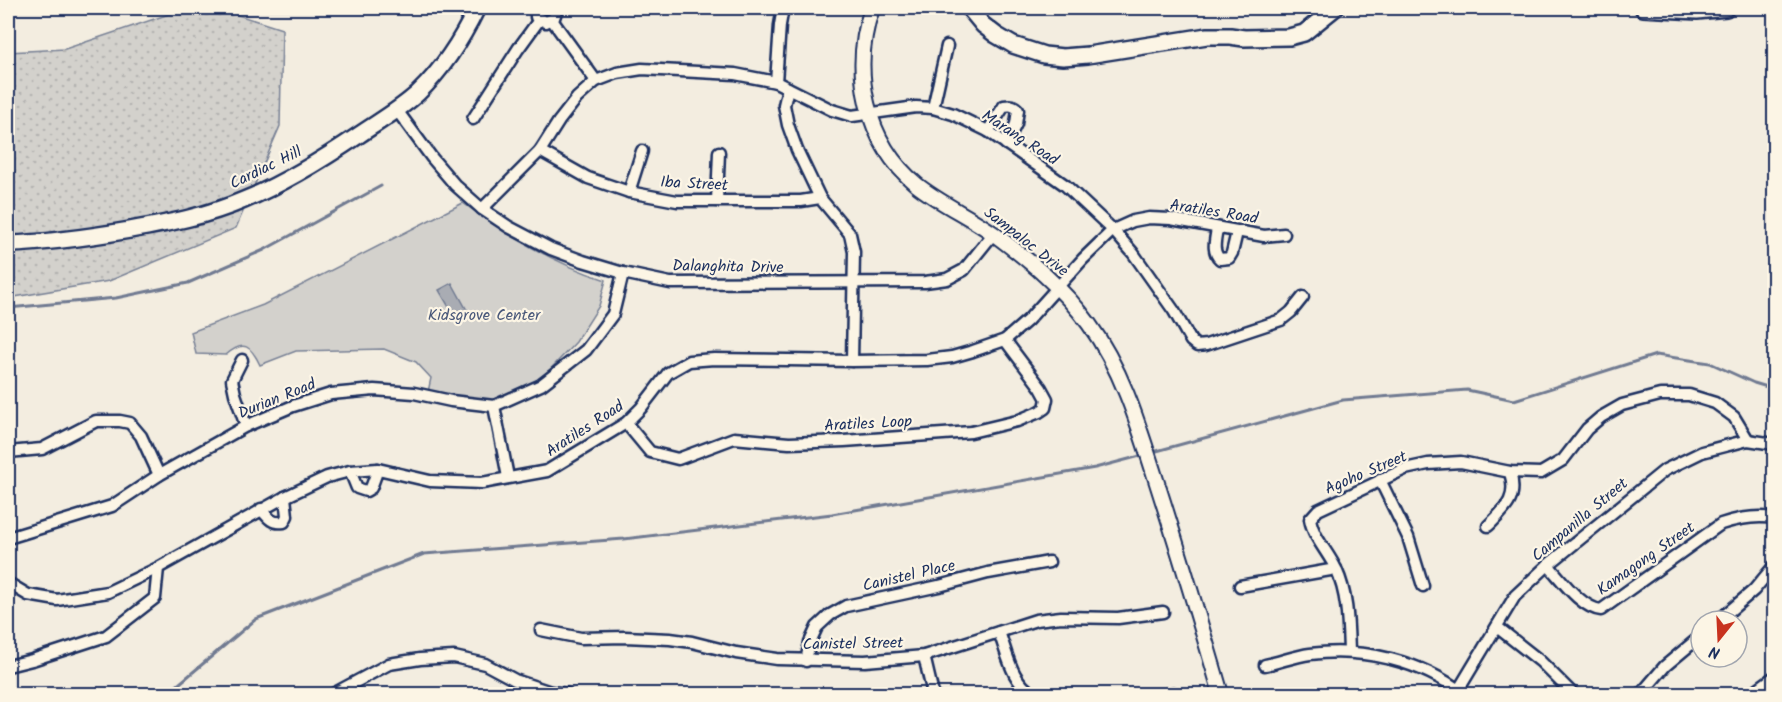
<svg xmlns="http://www.w3.org/2000/svg" width="1782" height="702" viewBox="0 0 1782 702" font-family="Kalam,sans-serif">
<defs>
<pattern id="grass-dots" width="8" height="8" patternUnits="userSpaceOnUse" patternTransform="scale(1.5)"><rect width="8" height="8" fill="#d3d1cc"/><path d="M2 2h.1M6 6h.1" fill="none" stroke="#b5b4b2" stroke-width="1.8" stroke-linecap="round"/></pattern>
</defs>
<rect width="100%" height="100%" fill="#f3ede0"/>
<filter id="ink" filterUnits="userSpaceOnUse"><feTurbulence type="fractalNoise" baseFrequency=".0167" numOctaves="2"/><feDisplacementMap in="SourceGraphic" scale="12" xChannelSelector="R" yChannelSelector="G"/><feConvolveMatrix kernelMatrix="1 2 1 2 8 2 1 2 1" color-interpolation-filters="sRGB"/></filter>
<g filter="url(#ink)">
<polygon fill="url(#grass-dots)" stroke="#778095" stroke-width="1.5" points="187,8 216,8 282,29 280,126 236,228 109,281 8,298 8,52 65,49"/>
<path fill="#d3d1cc" stroke="#778095" stroke-width="1.5" d="M463,203C507,235 554,264 606,280L599,306L576,342L540,380L493,400L428,392L431,378L416,362L384,349L296,351L260,365C251,346 244,339 226,355L196,354L191,332L263,305Z"/>
<polygon fill="#a9acb3" stroke="#707a91" stroke-width="1.5" points="452,283 468,312 456,319 439,290"/>
<g fill="none" stroke-linecap="round" stroke-linejoin="round">
<g stroke="#707a91" stroke-width="3">
<polyline points="8,308 116,298 188,283 264,250 381,186"/>
<polyline points="1153,452 1343,400 1467,390 1514,400 1656,355 1710,363 1754,383 1774,389"/>
<polyline points="167,694 256,619 424,554 624,539 832,514 1095,468 1144,455"/>
</g>
<defs>
<g id="minor">
<polyline points="536,8 536,17 546,22 554,18 556,12 556,8"/>
<polyline points="552,20 596,81"/>
<polyline points="776,82 780,25 783,8"/>
<polyline points="788,88 784,105 788,125 797,150 820,198 850,234 854,252 852,361"/>
<polyline points="933,108 947,46"/>
<polyline points="396,109 432,158 455,185 482,209 509,227 551,249 583,261 623,273 670,283 925,282 947,279 964,270 993,234"/>
<polyline points="473,119 518,49 539,20"/>
<path d="M988,131L1004,106C1010,105 1014,105 1018,110L1016,124L1006,144"/>
<polyline points="540,151 588,178 629,192 677,201 801,201 820,198"/>
<polyline points="629,192 642,151"/>
<polyline points="717,201 719,152"/>
<polyline points="482,209 540,151 559,121 577,98 596,81 617,73 642,69 735,74 776,82 832,110 852,116 916,107 933,108 953,114 988,131 1065,185 1113,230 1133,253 1174,311 1191,341 1197,346 1206,345 1281,320 1291,312 1303,297"/>
<path d="M1217,228C1216,238 1211,251 1220,259L1229,258L1232,253L1237,232"/>
<polyline points="242,360 232,380 235,394 246,426"/>
<polyline points="494,406 508,477"/>
<polyline points="626,423 650,452 678,459 734,438 789,443 844,441 971,432 1017,421 1039,412 1045,408 1047,399 1041,388 1005,340"/>
<polyline points="8,452 42,449 96,421 120,421 130,423 141,436 159,475"/>
<polyline points="350,471 357,488 366,491 371,488 378,469"/>
<polyline points="1380,480 1408,537 1423,586"/>
<path d="M261,509C268,518 272,524 284,522L287,516L285,497"/>
<path d="M1488,526C1506,508 1518,499 1510,472"/>
<polyline points="8,538 112,506 159,475 246,426 293,406 331,394 374,390 414,393 451,401 494,406 541,385 586,350 613,314 623,273"/>
<path d="M1548,565C1561,579 1581,608 1601,610L1721,524C1739,518 1755,515 1774,518"/>
<polyline points="8,583 28,595 57,600 108,592 158,568 285,497 327,477 350,471 378,469 430,481 482,483 547,471 626,423 641,408 668,373 689,361 714,359 852,361 927,360 952,357 973,351 1005,340 1028,320 1083,259 1113,230 1133,221 1149,218 1171,219 1264,236 1284,234"/>
<polyline points="1240,586 1336,569"/>
<polyline points="1718,621 1754,590 1774,566"/>
<polyline points="1497,627 1540,661 1573,694"/>
<polyline points="541,630 581,638 625,637 670,639 692,642 736,653 777,659 865,661 924,656 1036,620 1061,617 1118,618 1163,612"/>
<path d="M999,632C1007,653 1012,684 1034,694"/>
<path d="M1349,652C1348,623 1348,595 1336,569C1328,552 1313,537 1310,519L1318,510L1405,469L1428,464L1461,462L1510,472L1541,473L1563,460L1587,429L1601,417L1622,405L1660,395H1689L1715,403L1734,417L1748,440"/>
<polyline points="924,656 933,694"/>
<polyline points="806,661 810,642 817,627 830,615 846,606 939,586 988,573 1049,562"/>
<path d="M1265,665C1280,662 1295,656 1310,654C1363,647 1421,661 1464,694"/>
<polyline points="8,666 32,660 106,636 155,598 158,568"/>
<polyline points="333,694 389,664 420,659 454,657 485,664 515,680 551,692 567,694"/>
<polyline points="1167,694 1174,693"/>
<polyline points="1456,694 1515,596 1548,565 1665,470 1702,452 1748,440 1774,444"/>
<polyline points="1641,694 1665,666 1701,636"/>
<polyline points="1751,694 1774,677"/>
</g>
<path id="tertiary" d="M872,8C851,70 865,142 917,185C941,204 969,216 994,234C1029,260 1063,288 1089,324C1124,372 1140,430 1158,486C1180,555 1201,625 1221,694"/>
<g id="secondary">
<polyline points="969,8 983,25 996,35 1013,45 1044,55 1063,57 1088,55 1207,36 1230,36 1244,38 1289,37 1304,33 1335,8"/>
<polyline points="1643,8 1697,11 1726,8"/>
<path d="M8,244C49,243 89,237 130,230C169,223 207,216 244,200C285,183 322,160 359,135C378,122 401,109 418,93C443,69 462,39 477,8"/>
</g>
</defs>
<use href="#minor" stroke="#1b2f5e" stroke-width="15"/>
<use href="#tertiary" stroke="#1b2f5e" stroke-width="18"/>
<use href="#secondary" stroke="#1b2f5e" stroke-width="20"/>
<use href="#minor" stroke="#fcf5e5" stroke-width="10"/>
<use href="#tertiary" stroke="#fcf5e5" stroke-width="14"/>
<use href="#secondary" stroke="#fcf5e5" stroke-width="15"/>
</g>
</g>
<g text-anchor="middle" dominant-baseline="central" stroke-width="4.5" stroke-linejoin="round" paint-order="stroke">
<g font-size="16" fill="#1b2f5e" stroke="#fcf5e5">
<text transform="translate(1020 138) rotate(33)">Marang Road</text>
<text transform="translate(266 168) rotate(-26)">Cardiac Hill</text>
<text transform="translate(694 184) rotate(3)">Iba Street</text>
<text transform="translate(1214 212) rotate(9)">Aratiles Road</text>
<text transform="translate(1026 242) rotate(38)">Sampaloc Drive</text>
<text transform="translate(728 267) rotate(1)">Dalanghita Drive</text>
<text transform="translate(277 399) rotate(-22)">Durian Road</text>
<text transform="translate(868 424) rotate(-3)">Aratiles Loop</text>
<text transform="translate(585 429) rotate(-33)">Aratiles Road</text>
<text transform="translate(1366 473) rotate(-23)">Agoho Street</text>
<text transform="translate(1580 520) rotate(-40)">Campanilla Street</text>
<text transform="translate(1646 559) rotate(-35)">Kamagong Street</text>
<text transform="translate(909 576) rotate(-13)">Canistel Place</text>
<text transform="translate(853 644) rotate(-1)">Canistel Street</text>
</g>
<g font-size="16" fill="#49587a" stroke="#fcf5e5">
<text x="484" y="315">Kidsgrove Center</text>
</g>
</g>
<rect width="1782" height="702" fill="none" stroke="#fcf5e5" stroke-width="30"/>
<rect x="15" y="15" width="1752" height="672" fill="none" stroke="#1b2f5e" stroke-width="2" filter="url(#ink)"/>
<g transform="translate(1719 639) rotate(198)"><circle r="28" fill="#fcf5e5" stroke="#a2a6af" stroke-width="1.5"/>
<path d="M0-4.5L10 22L0 15L-10 22Z" fill="#c8321e"/>
<text y="-9" font-size="16" font-weight="bold" text-anchor="middle" fill="#1b2f5e">N</text>
</g>
</svg>
